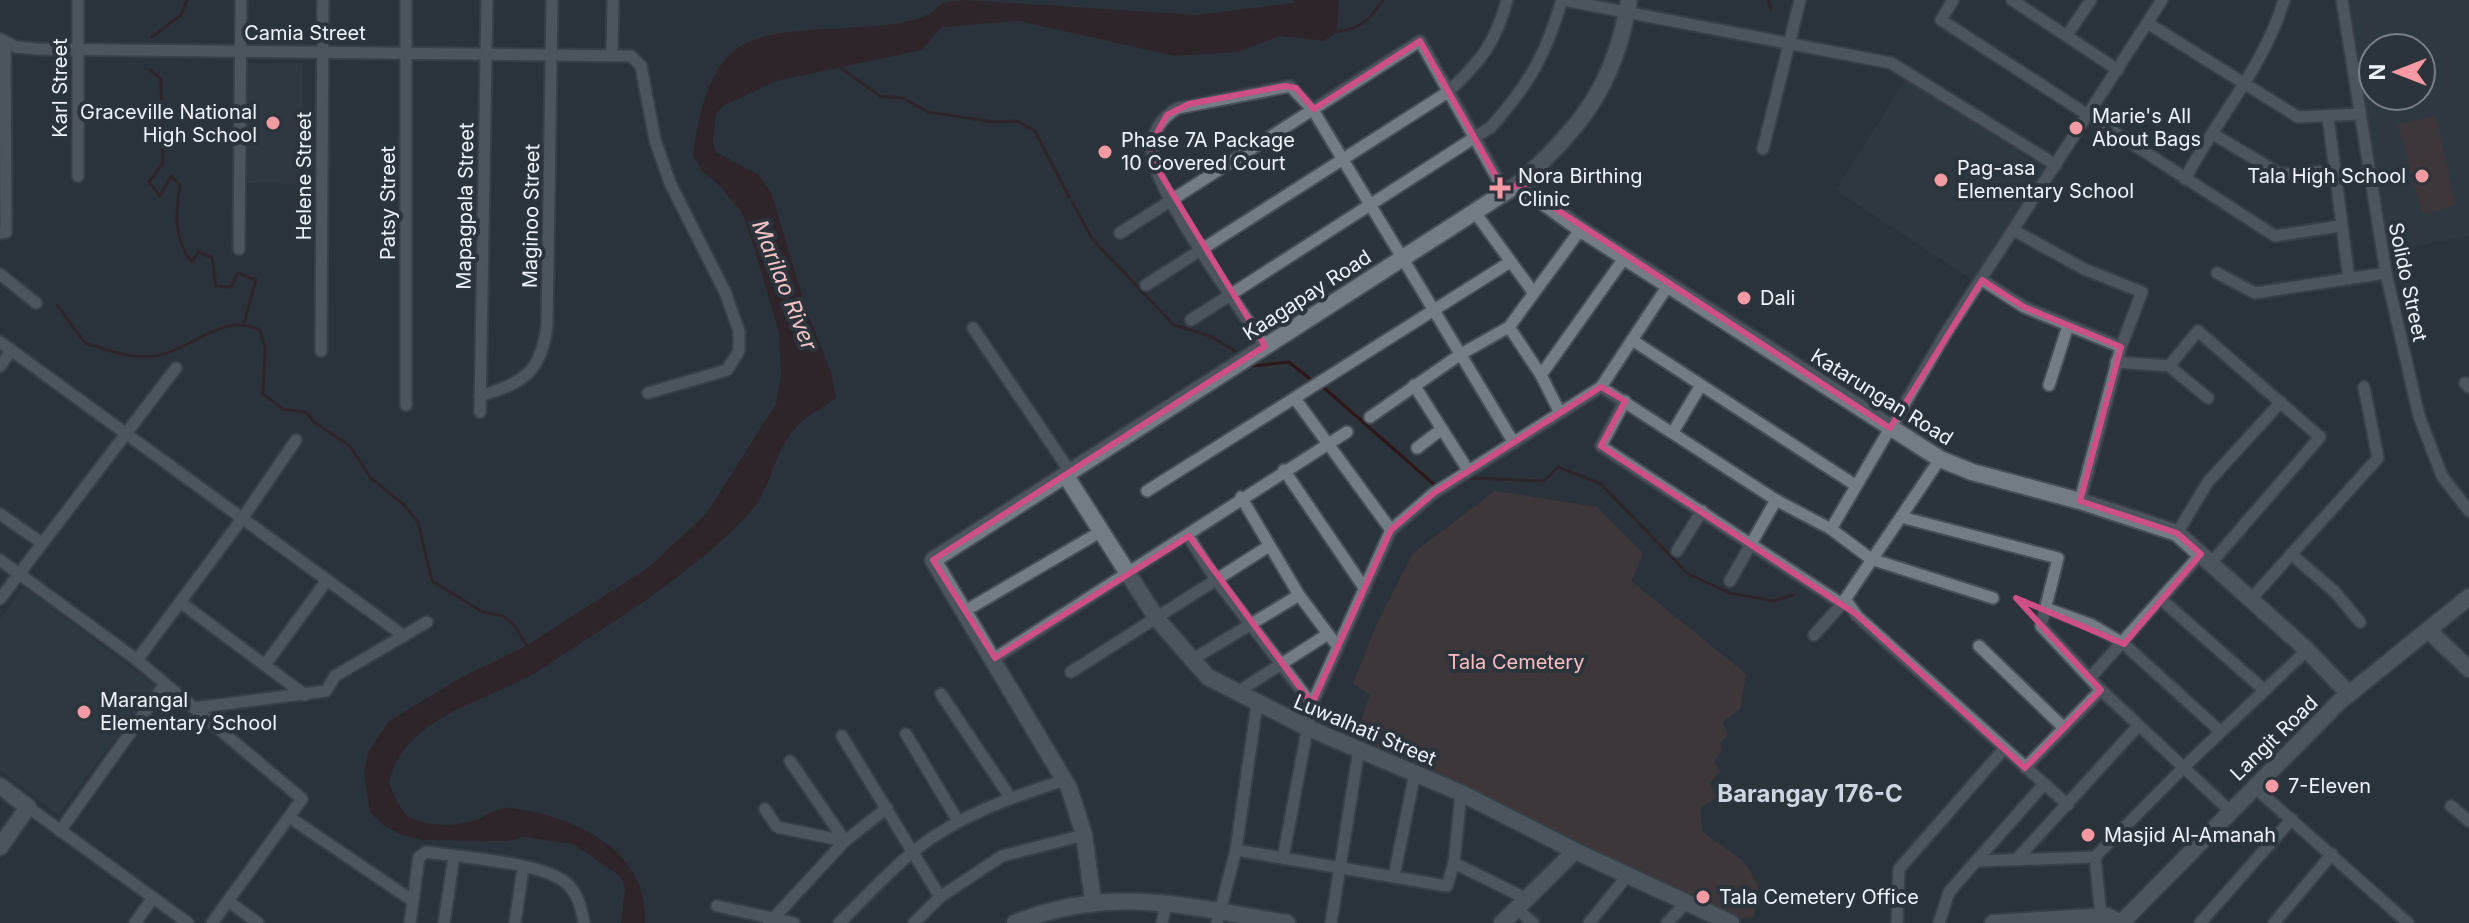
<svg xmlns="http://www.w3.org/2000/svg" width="2469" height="923" viewBox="0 0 2469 923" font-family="Inter,sans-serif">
<rect width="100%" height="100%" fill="#2b333b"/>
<g fill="#323e4b" fill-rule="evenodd">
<path d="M2343,0H2469V236L2389,251ZM2373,48H2421V96H2373Z"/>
<polygon points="247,63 303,64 300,184 244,183"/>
<polygon points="1907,77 2047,171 1977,283 1836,190"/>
<polygon points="24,587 155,686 58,814 0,770 0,619"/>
</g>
<g fill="#523d3e">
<polygon points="2436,116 2456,206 2422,214 2398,124"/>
<polygon points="1495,491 1597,507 1643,553 1631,581 1746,674 1740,709 1722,722 1728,735 1720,743 1722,750 1714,762 1720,771 1710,783 1716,798 1700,808 1702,831 1744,862 1758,884 1754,917 1734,919 1355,741 1370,694 1353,684 1379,619 1413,553"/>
</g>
<path fill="#2f1619" d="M966,0L1197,15L1294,3V0H1339L1337,32L1324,41L1280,36L1238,52L1175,56L1019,21L942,27L922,50L776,81L723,106L716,115L713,142L716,152L759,175L772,195L806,308L831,372L836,398C822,409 804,416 793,431C773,455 772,487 751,511C692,576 615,620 543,668C491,702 403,714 389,783C393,792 399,808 407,815C423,827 460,827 478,819C490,814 497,806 512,808C575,817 649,849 645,923H621L625,888L620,876L573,844L524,837L506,841L422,840L402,835L383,825L370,812L364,772L369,751L389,721L462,677L526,646L649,567L706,514L776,404L781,374L779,333L753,244L742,213L721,187L701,170L693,155C712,17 759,36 873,26C889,25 913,22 927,15C933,13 937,7 942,4C949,1 959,1 966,0Z"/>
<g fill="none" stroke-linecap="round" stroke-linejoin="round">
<g stroke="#2f1619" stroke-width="3">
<polyline points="1768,0 1771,10"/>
<path d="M1336,32C1360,29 1370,20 1383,0"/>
<polyline points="152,37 181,15 187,0"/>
<polyline points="841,68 880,96 903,98 928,112 994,122 1017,121 1035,131 1069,197"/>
<path d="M150,70L161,79L163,163L149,182L160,196L171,176L180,185C176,212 173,240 192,262L198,252L212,257L216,286L231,287L238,273L256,280L244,323"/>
<polyline points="1072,202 1093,240 1174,325 1210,336 1235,351"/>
<path d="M57,305L85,343C108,350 136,361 160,355C196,347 223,312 260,330L265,348L263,394L283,409L306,412L314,422L350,446L370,477L404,505L418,522L432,581L483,612L503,616L515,626L528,648"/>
<polyline points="1253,366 1289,362 1310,379"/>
<polyline points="1323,387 1437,487"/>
<polyline points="1453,487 1470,478 1544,481 1558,467 1601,484 1688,574 1730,593 1774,601 1794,595"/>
</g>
<defs>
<g id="street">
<polyline points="1563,0 1891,63 2056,165"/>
<polyline points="1953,0 1941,20 2275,236 2340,226"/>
<polyline points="2012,0 2118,70"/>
<polyline points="2342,0 2386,273 2419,416 2442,476 2469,511"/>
<polyline points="2149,24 2298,117 2359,114"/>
<polyline points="2067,35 2091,0"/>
<polyline points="0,39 16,47 37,49 631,56 641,66 655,140 670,183 725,292 739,331 739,351 727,370 648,393"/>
<polyline points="612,54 613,0"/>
<polyline points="2328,117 2349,279"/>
<polyline points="2213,134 2280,174 2333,171"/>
<polyline points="1763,149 1800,0"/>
<polyline points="78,176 78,0"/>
<path d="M2185,179C2217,118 2264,67 2284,0"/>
<polyline points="1474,211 1533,292"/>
<polyline points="2015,231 2084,269 2142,292 2121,347 2080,501"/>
<polyline points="0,233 6,232 5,43"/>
<polyline points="1120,233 1420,41 1505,192"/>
<polyline points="239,249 241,0"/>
<polyline points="2217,273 2255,293 2386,273"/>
<polyline points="0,274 36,303"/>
<polyline points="1982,280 2024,307 2121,347"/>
<path d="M1146,285L1448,92C1481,61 1495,44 1507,0"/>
<path d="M1191,320L1491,127C1530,83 1545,56 1562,0"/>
<polyline points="1509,327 1541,375 1559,411"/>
<polyline points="973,328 1071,473"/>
<polyline points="1632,340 1855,485"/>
<polyline points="0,342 404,636"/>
<path d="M1265,346C1240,308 1155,193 1152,153C1151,133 1161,118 1178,108L1290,86L1313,110L1514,443"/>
<polyline points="321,351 323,0"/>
<polyline points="2116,362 2169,366"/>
<polyline points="0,366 11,351"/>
<polyline points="1541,375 1625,257"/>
<polyline points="2465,383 2469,387"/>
<polyline points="1414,385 1468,470"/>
<polyline points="2049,385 2068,326"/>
<polyline points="1601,387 1776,500 1831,529 1871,559 1993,598"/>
<path d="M480,396C523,383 542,372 547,325L552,0"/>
<polyline points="2208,398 2169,366 2198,331 2320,437 2211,563"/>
<polyline points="1296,400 1391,530"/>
<polyline points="1625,401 1601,446 1842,604"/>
<polyline points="406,405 406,0"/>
<polyline points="480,412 487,0"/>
<polyline points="1370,417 1461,354 1509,327 1581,229"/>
<polyline points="1673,432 1701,385"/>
<polyline points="1417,448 1442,429"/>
<polyline points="1284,470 1365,589"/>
<polyline points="1147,491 1510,262"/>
<polyline points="1241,497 1299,595 1338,647"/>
<polyline points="0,514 42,543"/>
<polyline points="1901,517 2058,558 2041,626 2101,690 2229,810"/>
<polyline points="1831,529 1946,333 2162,0"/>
<polyline points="2177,533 2208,482 2281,402"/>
<polyline points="1188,536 1216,580 1312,704"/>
<polyline points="1677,551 1702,511"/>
<polyline points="2291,554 2335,592 2360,622"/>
<polyline points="0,560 137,660 302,799 212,923"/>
<polyline points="1730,581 1776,500"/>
<polyline points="0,599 176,368"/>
<polyline points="1845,599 1857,616 2068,805"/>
<polyline points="2251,599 2378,458 2364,387"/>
<polyline points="2162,600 2263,689"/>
<polyline points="180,602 305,695"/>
<polyline points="2048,609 2092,625 2124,644 2220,731"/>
<polyline points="965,611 1100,532"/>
<polyline points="1814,635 1842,604 1940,459"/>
<polyline points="1979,646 2063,727"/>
<polyline points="995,658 1347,432"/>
<polyline points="137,660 242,519 296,440"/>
<polyline points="1190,661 1299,595"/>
<polyline points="265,665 327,580"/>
<polyline points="1071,672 1269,546"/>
<polyline points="2090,678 2201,554"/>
<polyline points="1236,693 1328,634"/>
<polyline points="941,694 1010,797"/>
<polyline points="194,708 326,691 335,676 427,622"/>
<polyline points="906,734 958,821"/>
<polyline points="842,736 940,897"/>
<polyline points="790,761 845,841"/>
<polyline points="2025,768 2101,690"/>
<polyline points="2253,786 2408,923"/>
<polyline points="2451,806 2469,821"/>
<polyline points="28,807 188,923"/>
<polyline points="765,809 777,827 845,841"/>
<polyline points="289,817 413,901"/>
<polyline points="60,831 165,684"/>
<polyline points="1236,850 1447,886 1454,863 1461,793"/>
<polyline points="2095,857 2101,916"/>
<polyline points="1283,858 1312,704 1391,530 1434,493 1601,387 1669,284"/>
<polyline points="2016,860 2138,726"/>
<polyline points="1978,861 2095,857 2185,766 2307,650"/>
<polyline points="1454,863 1527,899"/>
<polyline points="1394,876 1415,773"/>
<polyline points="228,901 258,923"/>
<polyline points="717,906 794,923"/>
<polyline points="1517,909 1533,923"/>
<polyline points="135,923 153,898"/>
<path d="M410,923L419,857L426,852C460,857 535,862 562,880C577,889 581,907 584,923"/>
<polyline points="444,923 454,856"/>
<polyline points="515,923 523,868"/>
<polyline points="769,923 845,841 887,808"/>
<path d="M839,923C864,899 888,872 915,850C959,815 1012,797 1065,780"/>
<polyline points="914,923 940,897 1002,856 1084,835"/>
<polyline points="1162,923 1166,904"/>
<polyline points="1217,923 1236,850 1257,704"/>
<polyline points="1331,923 1359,749"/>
<polyline points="1589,923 1628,875"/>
<polyline points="1667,923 1687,902"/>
<polyline points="1897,923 1899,869 2003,750"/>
<polyline points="1939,923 1949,892 2044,784"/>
<polyline points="2200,923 2292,819"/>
<polyline points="2274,923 2332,854"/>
</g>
<g id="secondary">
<polyline points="1518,184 1581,229 1940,459 1972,472 2080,501 2177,533 2307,650 2349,694"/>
<polyline points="1066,476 1157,619 1208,677 1306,727 1461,793 1575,851 1731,923"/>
<polyline points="2428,630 2469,669"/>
<polyline points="0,786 28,807 0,847"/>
<path d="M1093,900L1084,835L1069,788L933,560L1518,184C1581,128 1615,85 1629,0"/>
<path d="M1015,923C1111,884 1189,907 1287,923"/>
<polyline points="1502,923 1575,851"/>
<polyline points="1993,923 2107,916 2121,923"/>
<polyline points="2121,923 2339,702 2469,597"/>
</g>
</defs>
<use href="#street" stroke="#484e56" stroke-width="15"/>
<use href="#secondary" stroke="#484e56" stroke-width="20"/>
<use href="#street" stroke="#737c85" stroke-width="11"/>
<use href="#secondary" stroke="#737c85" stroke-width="16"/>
</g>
<path d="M0 0H2469V923H0ZM1420,41L1505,192L1518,184L1890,428L1982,280L2024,307L2121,347L2080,501L2177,533L2201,554L2124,644L2016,598L2101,690L2025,768L1856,614L1601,446L1625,401L1601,387L1434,493L1391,530L1312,704L1189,536L995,658L933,560L1265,346L1154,163V138L1167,115L1189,104L1285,86L1296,88L1314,109Z" fill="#2b333b" fill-opacity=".55" fill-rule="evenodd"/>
<path fill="none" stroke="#cd4f83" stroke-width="6" stroke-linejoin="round" d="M1420,41L1505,192L1518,184L1890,428L1982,280L2024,307L2121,347L2080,501L2177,533L2201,554L2124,644L2016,598L2101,690L2025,768L1856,614L1601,446L1625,401L1601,387L1434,493L1391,530L1312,704L1189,536L995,658L933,560L1265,346L1154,163V138L1167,115L1189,104L1285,86L1296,88L1314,109Z"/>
<g fill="#f49aa3" stroke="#2b333b" stroke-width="3">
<circle cx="273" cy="123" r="8"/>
<circle cx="2076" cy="128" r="8"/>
<circle cx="1105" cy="152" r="8"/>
<circle cx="2422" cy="176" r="8"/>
<circle cx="1941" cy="180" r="8"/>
<path d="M1496 176h8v8h8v8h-8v8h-8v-8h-8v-8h8z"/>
<circle cx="1744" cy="298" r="8"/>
<circle cx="84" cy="712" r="8"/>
<circle cx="2272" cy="786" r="8"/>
<circle cx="2088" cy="835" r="8"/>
<circle cx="1703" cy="897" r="8"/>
</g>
<g text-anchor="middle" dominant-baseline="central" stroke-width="8" stroke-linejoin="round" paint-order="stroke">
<g font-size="20" fill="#eff4fa" stroke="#2b333b">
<text x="305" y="33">Camia Street</text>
<text transform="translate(60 88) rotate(-90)">Karl Street</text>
<text transform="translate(304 176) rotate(-90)">Helene Street</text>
<text transform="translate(388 203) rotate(-90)">Patsy Street</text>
<text transform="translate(465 206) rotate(-89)">Mapagpala Street</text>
<text transform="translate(531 216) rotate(-89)">Maginoo Street</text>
<text transform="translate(2408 282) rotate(78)">Solido Street</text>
<text transform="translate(1307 295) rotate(-33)">Kaagapay Road</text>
<text transform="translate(1882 397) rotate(32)">Katarungan Road</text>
<text transform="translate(1365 730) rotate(23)">Luwalhati Street</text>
<text transform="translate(2274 738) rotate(-44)">Langit Road</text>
</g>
<g font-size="20" fill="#eff4fa" stroke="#2b333b" text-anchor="start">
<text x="257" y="112" text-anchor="end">Graceville National<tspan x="257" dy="23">High School</tspan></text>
<text x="2092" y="116">Marie's All<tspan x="2092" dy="23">About Bags</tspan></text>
<text x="1121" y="140">Phase 7A Package<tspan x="1121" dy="23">10 Covered Court</tspan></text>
<text x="1957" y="168">Pag-asa<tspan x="1957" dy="23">Elementary School</tspan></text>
<text x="1518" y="176">Nora Birthing<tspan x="1518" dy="23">Clinic</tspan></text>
<text x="2406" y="176" text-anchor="end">Tala High School</text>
<text x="1760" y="298">Dali</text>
<text x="100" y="700">Marangal<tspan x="100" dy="23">Elementary School</tspan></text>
<text x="2288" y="786">7-Eleven</text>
<text x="2104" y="835">Masjid Al-Amanah</text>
<text x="1719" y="897">Tala Cemetery Office</text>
</g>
<g font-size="20" fill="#fdbfc3" stroke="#2b333b">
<text x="1516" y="662">Tala Cemetery</text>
</g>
<g font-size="22" font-style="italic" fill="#f7c5c8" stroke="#2b333b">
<text transform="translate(785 285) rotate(68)">Marilao River</text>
</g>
<g font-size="24" font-weight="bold" fill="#cdd6e1" stroke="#2b333b">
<text x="1810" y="793">Barangay 176-C</text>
</g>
</g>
<g transform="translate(2397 72) rotate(270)"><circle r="38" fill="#2b333b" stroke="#798087" stroke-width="2"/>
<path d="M0-6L14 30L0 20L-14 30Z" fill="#f49aa3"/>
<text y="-12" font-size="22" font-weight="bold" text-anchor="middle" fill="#eff4fa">N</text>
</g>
</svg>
